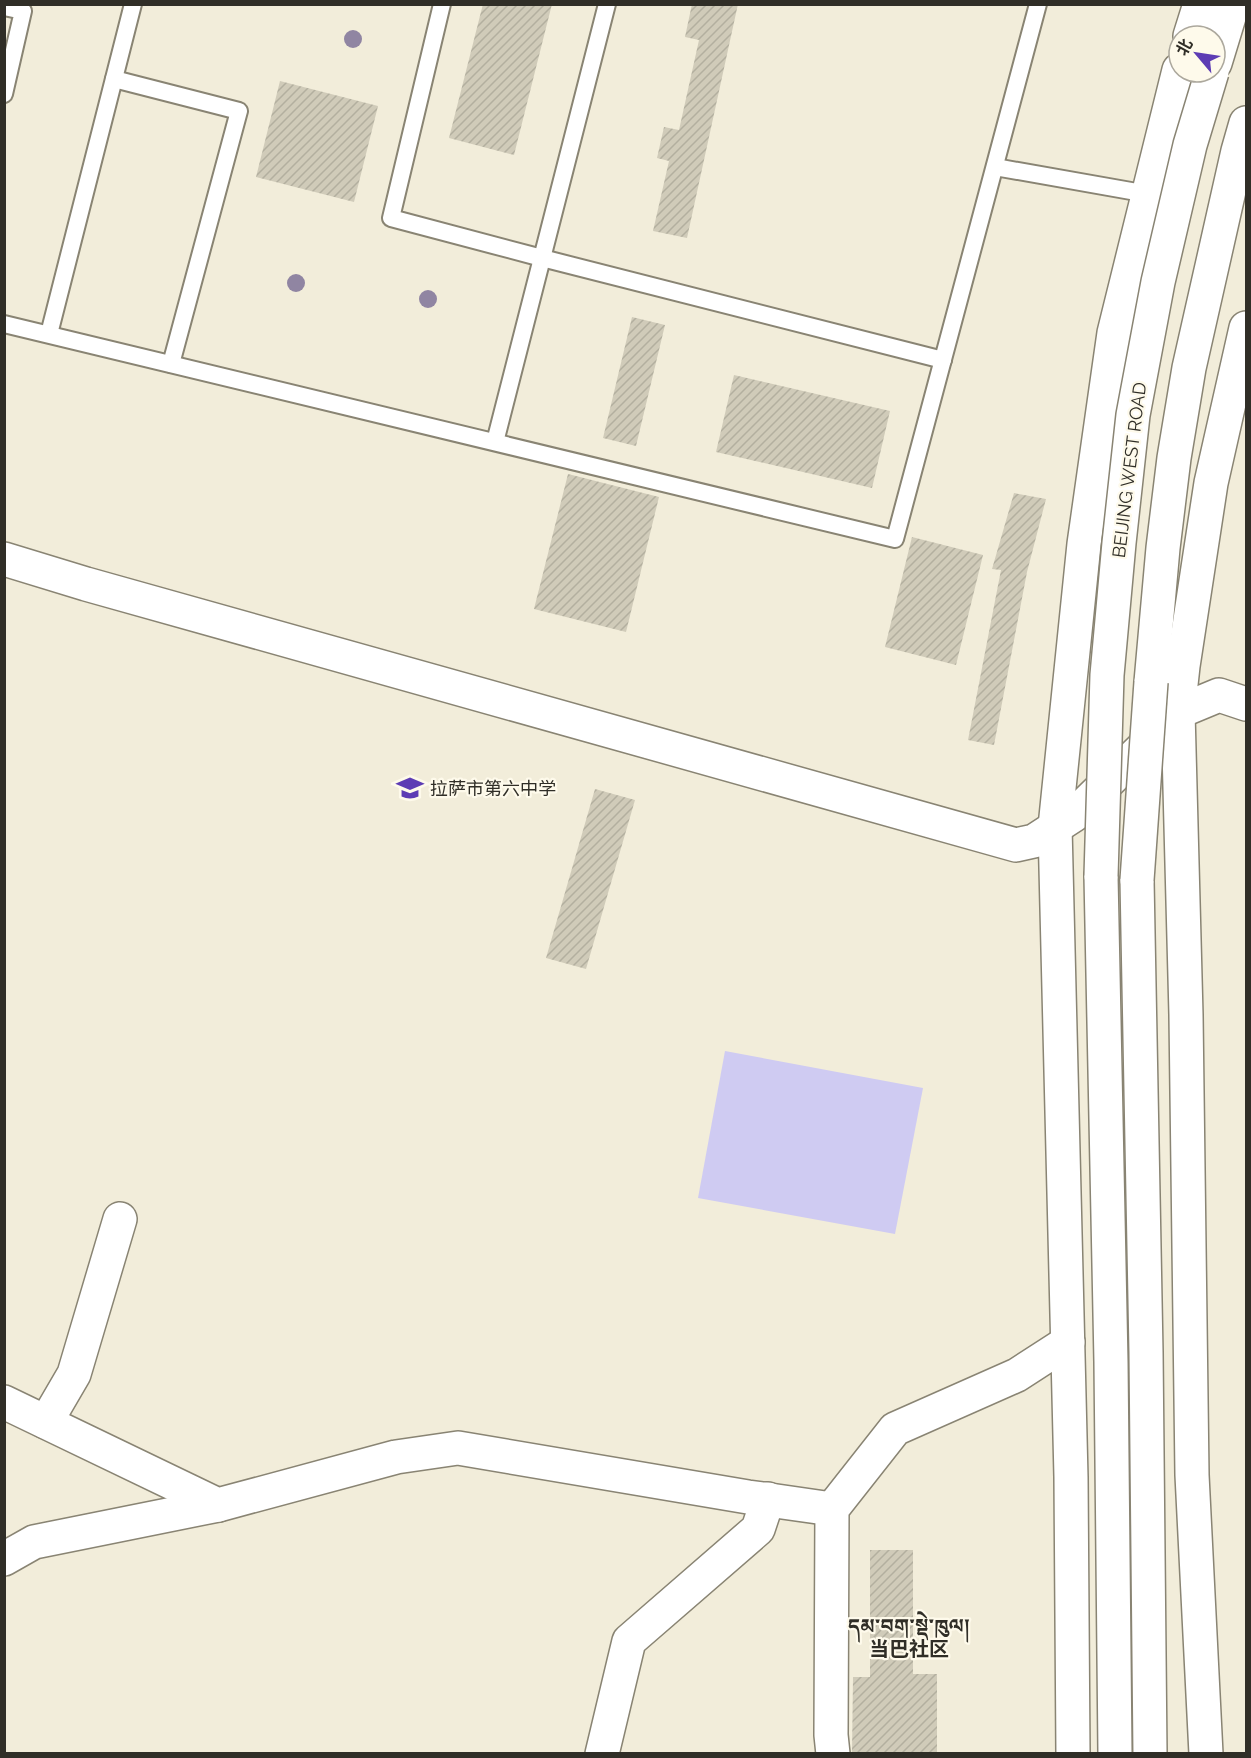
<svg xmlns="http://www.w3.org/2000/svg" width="1251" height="1758" viewBox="0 0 1251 1758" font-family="Raleway,'Noto Sans SC','Noto Serif Tibetan',sans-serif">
<defs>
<pattern id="building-hatch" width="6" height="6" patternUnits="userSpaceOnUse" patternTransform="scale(1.5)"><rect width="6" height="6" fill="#d0cbb9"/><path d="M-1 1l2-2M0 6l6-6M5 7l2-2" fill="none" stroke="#b3af9f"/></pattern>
</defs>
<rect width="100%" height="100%" fill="#f2edda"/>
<polygon fill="#cfcbf2" points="725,1051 923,1088 895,1234 698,1198"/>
<g fill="url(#building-hatch)">
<polygon points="483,4 552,4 514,155 449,138"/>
<polygon points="692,4 738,4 687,238 653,231 669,161 657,158 664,127 679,130 699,40 685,37"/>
<polygon points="280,81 378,106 354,202 256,177"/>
<polygon points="632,317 665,325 636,446 603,438"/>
<polygon points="734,375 890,411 872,488 716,452"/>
<polygon points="568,474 659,497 626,632 534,609"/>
<polygon points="1014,493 1046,499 1027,572 994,745 968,740 1001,570 992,569"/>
<polygon points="912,537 983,555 956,665 885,647"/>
<polygon points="595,789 635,800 586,969 546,958"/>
<polygon points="870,1550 913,1550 913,1674 937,1674 937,1754 852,1754 853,1677 870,1677"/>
</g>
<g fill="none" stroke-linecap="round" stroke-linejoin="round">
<defs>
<g id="lane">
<polyline points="442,4 391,218 542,258 943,360"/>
<polyline points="4,7 23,11 4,94"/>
<polyline points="114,79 239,111 171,364"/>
<polyline points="995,167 1148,194"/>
<polyline points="4,324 895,539 1038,4"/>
<polyline points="49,334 133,4"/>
<polyline points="495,442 607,4"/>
</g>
<g id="street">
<polyline points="1178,712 1219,695 1246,704"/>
<polyline points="4,1402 218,1505 396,1457 458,1448 748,1497 832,1509"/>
<polyline points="46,1422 74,1374 120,1219"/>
<polyline points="4,1559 34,1542 218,1505"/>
<polyline points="602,1754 629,1641 758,1529 768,1499"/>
<polyline points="833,1754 831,1735 832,1509 895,1429 1017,1375 1068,1342"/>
</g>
<polyline id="secondary" points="4,559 86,584 1016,845 1034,841 1074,815 1160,731"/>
<g id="primary">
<polyline points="1190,36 1200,4"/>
<polyline points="1073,1754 1071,1477 1055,827 1084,544 1114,333 1179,70"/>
<polyline points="1206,1754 1192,1475 1186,1015 1178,712 1183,666 1211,483 1246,328"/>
</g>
<g id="highway">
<polyline points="1215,63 1233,4"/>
<polyline points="1151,682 1163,548 1174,458 1189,368 1238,151 1246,123"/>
<polyline points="1101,876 1111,1362 1115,1754"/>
<polyline points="1137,880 1146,1352 1150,1754"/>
</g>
</defs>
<use href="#lane" stroke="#898473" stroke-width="20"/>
<use href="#street" stroke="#898473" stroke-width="36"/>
<use href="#secondary" stroke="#898473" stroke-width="36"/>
<use href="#primary" stroke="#898473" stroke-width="36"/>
<use href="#highway" stroke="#898473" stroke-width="36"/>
<use href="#lane" stroke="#fff" stroke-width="16"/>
<use href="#street" stroke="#fff" stroke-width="33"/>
<use href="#secondary" stroke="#fff" stroke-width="33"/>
<use href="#primary" stroke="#fff" stroke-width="33"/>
<use href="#highway" stroke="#fff" stroke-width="33"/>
<defs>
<g id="highway-bridge">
<polyline points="1101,876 1107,675 1119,543 1133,415 1158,282 1190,145 1212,72"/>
<polyline points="1137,880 1151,682"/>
</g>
</defs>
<use href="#highway-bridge" stroke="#898473" stroke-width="36" stroke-linecap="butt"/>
<use href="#highway-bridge" stroke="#fff" stroke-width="33"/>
</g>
<g fill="#9085a2">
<circle cx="353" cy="39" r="9"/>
<circle cx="296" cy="283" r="9"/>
<circle cx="428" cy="299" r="9"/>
</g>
<defs>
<symbol id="school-bare" viewBox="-9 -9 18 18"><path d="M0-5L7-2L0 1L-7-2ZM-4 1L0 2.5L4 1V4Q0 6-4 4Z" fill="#5d3cb4" stroke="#fefaeb" stroke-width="2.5" paint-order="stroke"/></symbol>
</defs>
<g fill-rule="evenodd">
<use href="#school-bare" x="391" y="769" width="38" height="38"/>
</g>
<g text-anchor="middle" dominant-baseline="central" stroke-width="4.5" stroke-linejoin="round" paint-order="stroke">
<g font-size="18" fill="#302e27" stroke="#fefaeb">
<text transform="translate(1129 470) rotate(-83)">BEIJING WEST ROAD</text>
</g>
<g font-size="18" fill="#302e27" stroke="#fefaeb" text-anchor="start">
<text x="430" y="788">拉萨市第六中学</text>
</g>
<g font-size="20" font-weight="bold" fill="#302e27" stroke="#fefaeb">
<text x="909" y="1626">དམ་བག་སྡེ་ཁུལ།<tspan x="909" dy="23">当巴社区</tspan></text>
</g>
</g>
<rect width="1251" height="1758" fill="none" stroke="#302e27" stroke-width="12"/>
<g transform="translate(1197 54) rotate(299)"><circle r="28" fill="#fefaeb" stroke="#aca89d" stroke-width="1.5"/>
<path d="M0-4.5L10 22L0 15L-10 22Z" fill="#5d3cb4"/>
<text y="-9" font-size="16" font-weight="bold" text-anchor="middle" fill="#302e27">北</text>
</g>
</svg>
